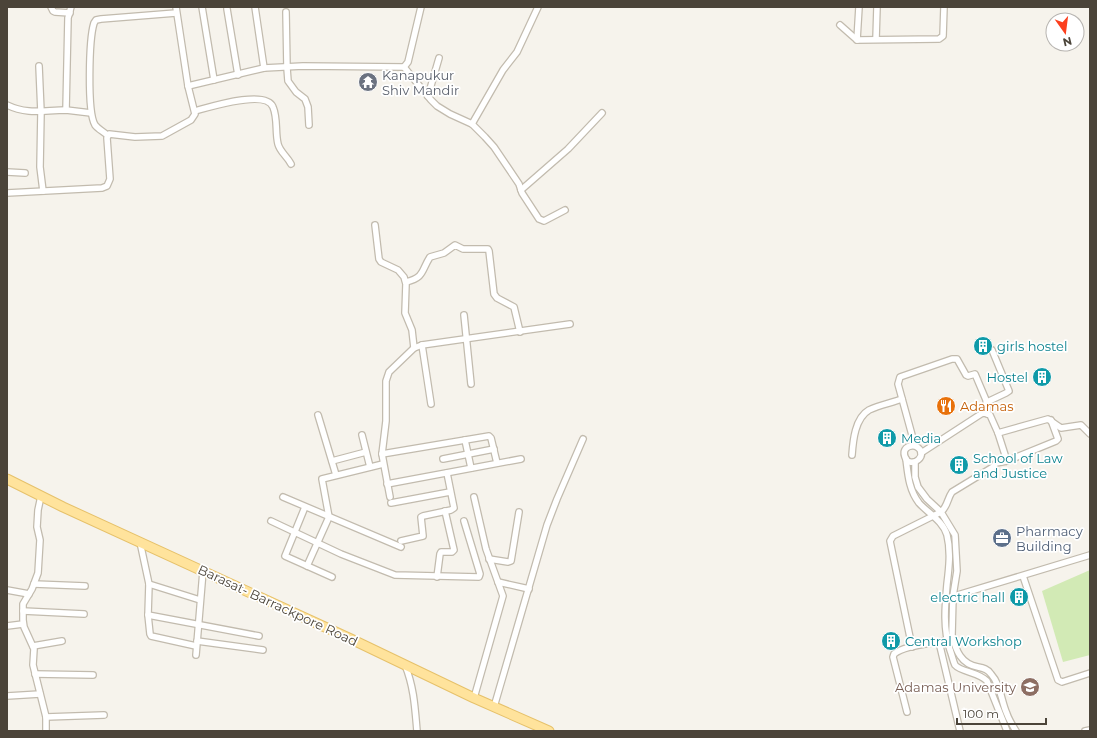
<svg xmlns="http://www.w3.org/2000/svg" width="1097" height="738" viewBox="0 0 1097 738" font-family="Montserrat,sans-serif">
<rect width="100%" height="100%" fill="#f6f3ec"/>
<polygon fill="#d2eab5" points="1090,570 1090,655 1063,662 1042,591"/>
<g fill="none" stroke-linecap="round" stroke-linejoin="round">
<defs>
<g id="street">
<polyline points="51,7 53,11 55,12 70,13"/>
<polyline points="202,7 214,80"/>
<polyline points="255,7 264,68"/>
<polyline points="227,9 238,75"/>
<polyline points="286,12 287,68 288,81 296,92 305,99 308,107 309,125"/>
<polyline points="840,25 857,40 939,39 943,36 944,7"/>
<polyline points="876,39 877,7"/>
<polyline points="857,40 859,7"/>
<polyline points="39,66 41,112 40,167 43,191"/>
<polyline points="404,67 431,100 437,106 450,114 472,124 485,137 494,147 519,184 522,193 539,219 544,221 565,210"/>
<polyline points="188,86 264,68 303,66 404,67 408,62 421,7"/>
<polyline points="428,96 439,58"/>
<path d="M7,105C28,115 44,110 66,110C74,111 83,112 91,113"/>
<polyline points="66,110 68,18 71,7"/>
<path d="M195,111C210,107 266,89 273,107C278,119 275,132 278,144C280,152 287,156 291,164"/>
<polyline points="472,124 503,70 517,52 538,7"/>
<path d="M107,135C104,132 98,129 95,125C87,112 89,39 94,23L96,20L101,19L176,13"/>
<polyline points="7,172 25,173"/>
<polyline points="521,190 568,149 602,113"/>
<polyline points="7,193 102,188 107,186 110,179 107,138 109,134 135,137 162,136 191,120 195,114 188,86 176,7"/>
<polyline points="375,225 379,259 381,262 398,270 404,277 406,284 405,313 412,330 414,348"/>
<path d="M406,282C425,277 421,271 430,257L444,253L455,245L463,249H488L489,251L494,294L497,298L514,307L520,332"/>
<polyline points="464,315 471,384"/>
<polyline points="422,345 431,404"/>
<polyline points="987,402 1006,393 1009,391 992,350"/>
<polyline points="318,415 336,475"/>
<polyline points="362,435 370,467"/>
<polyline points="465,440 471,468"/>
<path d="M915,446C908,445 902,449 905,457C910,471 932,454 915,446L898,384L900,377L952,359H957L966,375L968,376L975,374L986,400L988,414"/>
<polyline points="921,453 981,414 984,413 990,415 998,433 1048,419 1061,428 1081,425 1090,434"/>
<polyline points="382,454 489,436 491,438 497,463"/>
<path d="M852,455C853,441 855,418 869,410C879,405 891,403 902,399"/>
<polyline points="443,459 494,449"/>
<path d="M906,459C908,475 909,490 919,503C928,513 943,521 947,535C951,551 949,568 947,584C945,606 943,629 950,650C952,655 953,661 955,665C961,672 978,672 987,681L1007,731"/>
<polyline points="332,461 366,452"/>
<polyline points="1007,461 1056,441 1058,439 1051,420"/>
<path d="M915,462V477L918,487L927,499L941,512L955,535L957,571L953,596L952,635C956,651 961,664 978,667C983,668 988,669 991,674C1001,685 1001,701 1007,714C1009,720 1013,726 1016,731"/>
<polyline points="387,484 521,459"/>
<polyline points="41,496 38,510 37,527 40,540 38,573 32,589 23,604 23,620 24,627 34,649 33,665 46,717 46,731"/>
<polyline points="283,497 401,547"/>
<polyline points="390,497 382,454 386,421 386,381 389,372 414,348 422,345 570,324"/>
<polyline points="474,497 486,549 503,596 474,698"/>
<polyline points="391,503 450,492"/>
<polyline points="305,507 285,556 332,577"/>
<polyline points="271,521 341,554 395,575 479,577 480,574 464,521"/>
<polyline points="401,541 423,536 421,517 423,516 451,510 454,508 447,473"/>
<polyline points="140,542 149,584 200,600"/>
<polyline points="489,559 508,562 511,561 519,512"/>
<polyline points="307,566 329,517 322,479 383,464"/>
<polyline points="1023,576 1058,680 1062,682 1090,673"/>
<polyline points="437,577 440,554 441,552 452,552 454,550 445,511"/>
<polyline points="498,582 529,589"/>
<polyline points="34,584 85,586"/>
<polyline points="149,584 148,615 259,636"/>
<polyline points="7,590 29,594"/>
<polyline points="951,597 1090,555"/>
<polyline points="23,611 84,614"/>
<polyline points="148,615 150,634 151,636 196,646"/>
<polyline points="7,626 23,624"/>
<polyline points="197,641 263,650"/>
<polyline points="939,642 960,731"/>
<polyline points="33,646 62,641"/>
<path d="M912,647L890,541L893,536L941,512C948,506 947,499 952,492L993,467L996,463L1007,461L998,433"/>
<polyline points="196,655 203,571"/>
<path d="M405,665C414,687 415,708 417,731"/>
<polyline points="35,674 93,675"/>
<polyline points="7,696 40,694"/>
<polyline points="494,707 547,525 557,499 583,439"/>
<path d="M907,712L893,657L894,654C905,645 932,644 947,640"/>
<polyline points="46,717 104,715"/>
<polyline points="1085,731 1090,730"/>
</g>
<polyline id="primary" points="7,479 63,507 351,639 474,698 549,731"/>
</defs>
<use href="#street" stroke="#c2bbae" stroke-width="8"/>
<use href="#primary" stroke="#e6c16a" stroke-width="11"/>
<use href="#street" stroke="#fff" stroke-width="5.5"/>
<use href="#primary" stroke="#ffe39c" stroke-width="9"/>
</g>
<defs>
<symbol id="temple-disc" viewBox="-11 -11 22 22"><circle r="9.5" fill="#6b7280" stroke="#fff"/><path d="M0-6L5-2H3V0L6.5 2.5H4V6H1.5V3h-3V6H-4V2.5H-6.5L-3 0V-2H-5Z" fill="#fff"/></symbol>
<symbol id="building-disc" viewBox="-11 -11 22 22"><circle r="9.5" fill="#0f9aa8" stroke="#fff"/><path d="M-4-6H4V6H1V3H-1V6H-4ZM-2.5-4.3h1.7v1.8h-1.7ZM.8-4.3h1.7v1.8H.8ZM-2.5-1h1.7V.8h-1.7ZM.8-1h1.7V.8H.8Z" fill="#fff"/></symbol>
<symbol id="restaurant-disc" viewBox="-11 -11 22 22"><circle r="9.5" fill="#e8710a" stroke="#fff"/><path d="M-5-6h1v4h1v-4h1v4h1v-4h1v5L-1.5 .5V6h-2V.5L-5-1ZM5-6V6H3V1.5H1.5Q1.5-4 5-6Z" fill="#fff"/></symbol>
<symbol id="office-disc" viewBox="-11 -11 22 22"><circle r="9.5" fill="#5c6f8a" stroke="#fff"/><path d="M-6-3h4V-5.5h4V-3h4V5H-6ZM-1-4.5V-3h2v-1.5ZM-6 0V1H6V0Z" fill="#fff"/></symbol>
<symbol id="university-disc" viewBox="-11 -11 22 22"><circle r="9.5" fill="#8d6e63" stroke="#fff"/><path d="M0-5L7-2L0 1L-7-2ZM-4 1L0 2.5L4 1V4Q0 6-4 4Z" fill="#fff"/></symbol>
</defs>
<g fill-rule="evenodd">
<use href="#temple-disc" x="357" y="71" width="22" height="22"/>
<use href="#building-disc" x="972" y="335" width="22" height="22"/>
<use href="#building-disc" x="1031" y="366" width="22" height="22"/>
<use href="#restaurant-disc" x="935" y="395" width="22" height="22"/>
<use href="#building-disc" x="876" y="427" width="22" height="22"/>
<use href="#building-disc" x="948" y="454" width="22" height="22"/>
<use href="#office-disc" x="991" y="527" width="22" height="22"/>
<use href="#building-disc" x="1008" y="586" width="22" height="22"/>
<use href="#building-disc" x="880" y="630" width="22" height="22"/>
<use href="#university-disc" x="1019" y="676" width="22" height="22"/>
</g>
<g text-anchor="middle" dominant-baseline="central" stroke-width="3.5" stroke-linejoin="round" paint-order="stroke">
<g font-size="13" fill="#5b616d" stroke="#fff" text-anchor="start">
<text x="382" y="75">Kanapukur<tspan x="382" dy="15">Shiv Mandir</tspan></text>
</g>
<g font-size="13" fill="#0d838f" stroke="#fff" text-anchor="start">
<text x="997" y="346">girls hostel</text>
<text x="1028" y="377" text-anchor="end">Hostel</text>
<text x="901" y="438">Media</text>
<text x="973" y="458">School of Law<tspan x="973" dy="15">and Justice</tspan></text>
<text x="1005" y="597" text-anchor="end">electric hall</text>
<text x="905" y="641">Central Workshop</text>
</g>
<g font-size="13" fill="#c56008" stroke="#fff" text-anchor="start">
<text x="960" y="406">Adamas</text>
</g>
<g font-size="13" fill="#4e5e75" stroke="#fff" text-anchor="start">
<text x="1016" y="531">Pharmacy<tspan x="1016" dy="15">Building</tspan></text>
</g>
<g font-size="13" fill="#4b4439" stroke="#fff">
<text transform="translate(278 605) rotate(25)">Barasat- Barrackpore Road</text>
</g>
<g font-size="13" fill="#785e54" stroke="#fff" text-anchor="end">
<text x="1016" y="687">Adamas University</text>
</g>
</g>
<rect width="1097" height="738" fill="none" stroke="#4b4439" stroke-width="16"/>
<g transform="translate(1065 32) rotate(166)"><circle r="19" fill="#ffffff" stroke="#b7b4b0"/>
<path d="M0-3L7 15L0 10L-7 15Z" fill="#fc3f1d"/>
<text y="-6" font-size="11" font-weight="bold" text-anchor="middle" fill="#4b4439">N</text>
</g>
<path d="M957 718v6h89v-6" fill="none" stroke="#4b4439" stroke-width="2"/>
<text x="963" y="718" font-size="12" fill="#4b4439" stroke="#ffffff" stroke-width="3" paint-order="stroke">100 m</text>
</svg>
